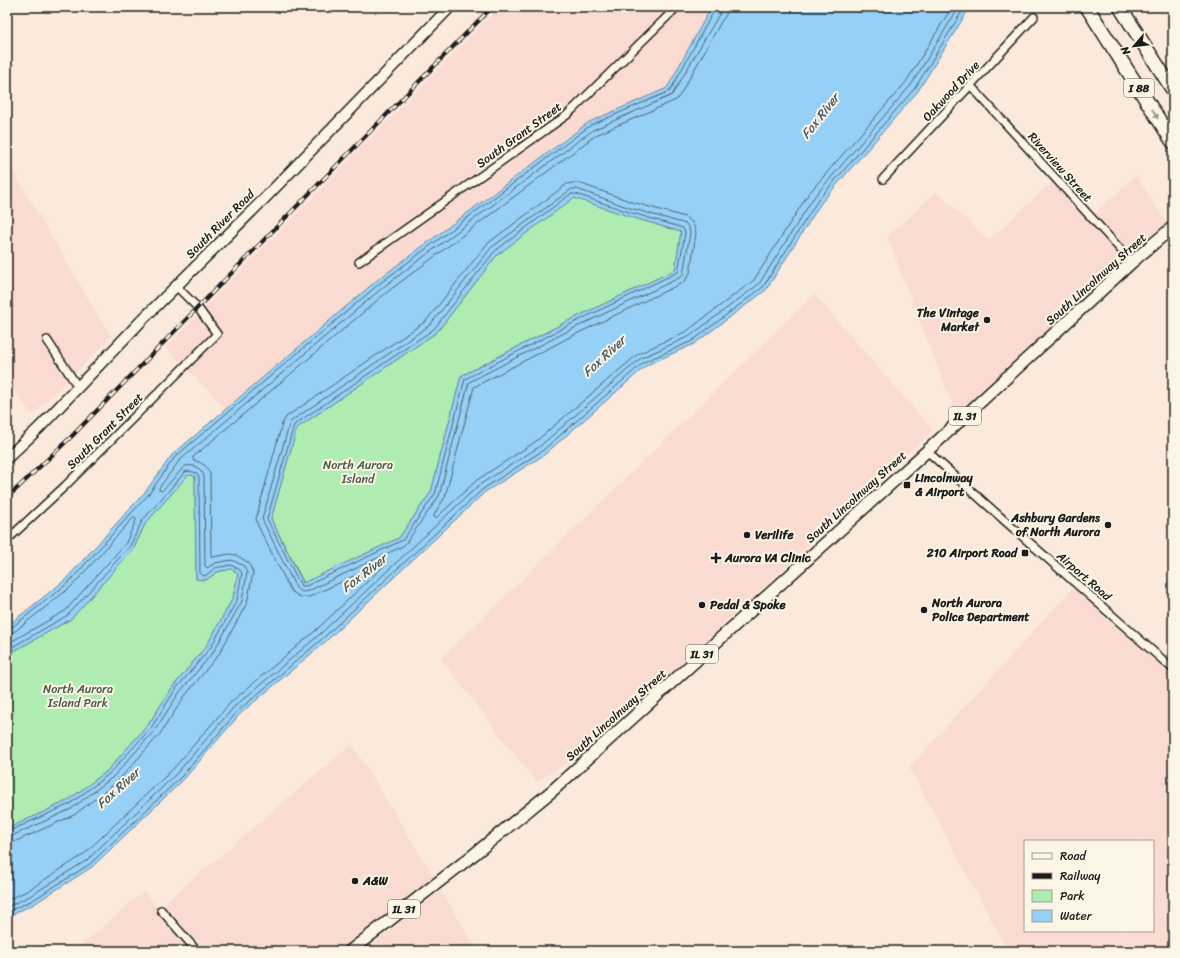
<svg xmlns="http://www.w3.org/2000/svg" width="1180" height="958" viewBox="0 0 1180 958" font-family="Sriracha,sans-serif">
<rect width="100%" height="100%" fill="#fbe9dc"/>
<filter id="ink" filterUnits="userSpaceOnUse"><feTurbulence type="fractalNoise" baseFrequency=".025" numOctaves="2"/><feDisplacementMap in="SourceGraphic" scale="8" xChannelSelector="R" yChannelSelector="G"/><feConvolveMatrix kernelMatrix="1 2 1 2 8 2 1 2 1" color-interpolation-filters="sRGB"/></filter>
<g filter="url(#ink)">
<g fill="#fadbd1" fill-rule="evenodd">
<polygon points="499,7 713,7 708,13 667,88 589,122 376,281 226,409 166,347"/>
<polygon points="7,161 111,337 32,415 7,382"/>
<polygon points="1136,176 1170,228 1133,260 1092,216"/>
<polygon points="1055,179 1130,262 958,419 887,237 936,192 989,240"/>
<polygon points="814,294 933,430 752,598 587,750 536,782 441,659"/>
<path d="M1073,588L1173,677V951H1008L909,767ZM1025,841H1153V931H1025Z"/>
<polygon points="352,744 434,877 338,951 204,951 164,904"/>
<polygon points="144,891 192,951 75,951"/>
<polygon points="441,891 478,951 364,951"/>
</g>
<g fill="#afecb2" stroke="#668467">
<polygon points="574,197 628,216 681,232 675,270 566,322 461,376 431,492 399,538 304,583 271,519 297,428 437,332 497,255"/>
<polygon points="188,474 195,476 196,579 206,580 217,572 231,569 238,573 233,598 207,645 172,688 148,725 107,771 67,801 7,829 7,655 71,619 134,548 145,524"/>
</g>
<path fill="#96d0f6" stroke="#65889f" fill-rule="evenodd" d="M713,7H973L967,12L918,91L821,203L766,290L694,344L647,365L544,455L485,492L325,642L240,714L184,779L92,867L34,904L7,917V829L67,801L107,771L148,725L172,688L207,645L233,598L238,574L231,569L217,572L206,580L196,579L195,476L188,475L145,524L134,548L71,619L7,655V626L65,580L145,492L172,455L376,281L589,122L667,88L708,13ZM574,198L628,216L681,232L675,270L566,322L461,376L431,492L399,538L303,583L271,519L297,428L437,332L497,255Z"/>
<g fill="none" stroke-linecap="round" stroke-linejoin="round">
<g stroke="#4d6473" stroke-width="1">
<path d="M572,189H577L630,208L686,224L689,228L690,233L683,275L679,278L570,330L469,382L439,496L406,543L403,546L308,591C302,593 298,591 295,586L262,519L290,422L430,325L491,248Z"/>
<polygon points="571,194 576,194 629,212 683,228 685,233 678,272 567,326 465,379 435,494 403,540 306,586 301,586 267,519 294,425 434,329 494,252"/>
<polyline points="7,629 11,628 68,583 148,495 175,457 379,284 591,125 670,91 711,16 715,11 716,7"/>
<polyline points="7,634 14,632 72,586 133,518 136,518 136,520 126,543 65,611 7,644"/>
<polyline points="7,650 68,615 130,546 142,521 185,472 189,471 197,473 199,477 200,574 205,576 215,568 231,565 240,570 242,573 237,600 211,647 175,690 151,728 110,773 70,804 7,832"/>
<path d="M7,837L12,836L71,809L113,777L155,730L179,693L214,651L242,601L247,573L244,566L232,560L215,563L207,568L205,566L204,477C202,468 193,464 185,466L162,491L159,490V488L179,461L382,288L593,130L672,95L720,13L721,7"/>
<path d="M7,843L14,842L74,815L117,782L160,734L184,697L219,654L247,603L253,573L249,563L236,555L230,554L213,557L211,556L210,474C207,465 202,463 193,460V457L386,293L596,135L676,100L680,95L721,22L726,15L727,7"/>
<polyline points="7,900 27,891 83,855 173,769 230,703 315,631 386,564 386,562 384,562 309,597 300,597 291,591 258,526 256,519 282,424 286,417 426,321 487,244 567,184 572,183 579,183 632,202 685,217 693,223 696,233 690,273 684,282 572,336 474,387 445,497 434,515 434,517 436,518 477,480 535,442 638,354 687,331 754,280 809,193 906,82 952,7"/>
<polyline points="7,907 30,896 87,860 177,773 234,707 319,635 479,485 539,447 641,358 690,336 759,284 814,197 911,85 959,7"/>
<polyline points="7,912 33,900 90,864 181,777 238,711 322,639 483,489 542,451 644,362 692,341 763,287 818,200 915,88 963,10 967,7"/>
</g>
<defs>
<g id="street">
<polyline points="971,86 1132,262"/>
<polyline points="883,179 1034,17"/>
<polyline points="359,262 567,115 677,7"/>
<polyline points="47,340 78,387"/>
<polyline points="927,451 1005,521 1173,669"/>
<polyline points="7,540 65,486 217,334 198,308 176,286"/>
<polyline points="161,910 197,951"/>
</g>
<polyline id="secondary" points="7,458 39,428 143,319 264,199 450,7"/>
<polyline id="primary" points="350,951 472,856 552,791 927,451 1132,262 1173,227"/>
<g id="highway">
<polyline points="1087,7 1173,142"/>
<polyline points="1120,7 1173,90"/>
</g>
</defs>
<use href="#street" stroke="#1c1c1c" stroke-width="10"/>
<use href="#secondary" stroke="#1c1c1c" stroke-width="13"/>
<use href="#primary" stroke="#1c1c1c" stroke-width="14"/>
<use href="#highway" stroke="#1c1c1c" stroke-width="16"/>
<use href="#street" stroke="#fcf5e5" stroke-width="7"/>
<use href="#secondary" stroke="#fcf5e5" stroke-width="10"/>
<use href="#primary" stroke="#fcf5e5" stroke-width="11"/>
<use href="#highway" stroke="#fcf5e5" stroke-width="13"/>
<defs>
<polyline id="rail" points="7,498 72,436 492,7"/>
</defs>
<use href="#rail" stroke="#1c1c1c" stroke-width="4"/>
<use href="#rail" stroke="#fcf5e5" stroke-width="2.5" stroke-dasharray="8" stroke-linecap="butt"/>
</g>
<defs><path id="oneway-solid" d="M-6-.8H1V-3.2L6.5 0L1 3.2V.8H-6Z"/></defs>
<use fill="#97938b" href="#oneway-solid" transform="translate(1155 114) rotate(58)"/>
</g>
<g fill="#1c1c1c" stroke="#fcf5e5" stroke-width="1.5">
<circle cx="987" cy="320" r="4"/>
<rect x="903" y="481" width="8" height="8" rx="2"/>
<circle cx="1108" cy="525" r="4"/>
<circle cx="747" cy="535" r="4"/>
<rect x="1021" y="549" width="8" height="8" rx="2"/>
<path d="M714 552h4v4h4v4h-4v4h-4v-4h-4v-4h4z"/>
<circle cx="702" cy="605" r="4"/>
<circle cx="924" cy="610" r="4"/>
<circle cx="355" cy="881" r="4"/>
</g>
<g text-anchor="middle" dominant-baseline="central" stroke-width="4" stroke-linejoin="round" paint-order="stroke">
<g fill="#fcf5e5" stroke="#5f5d58" stroke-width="1">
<rect x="1124" y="79" width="30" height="18" rx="3"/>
<rect x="949" y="407" width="32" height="18" rx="3"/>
<rect x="686" y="645" width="32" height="18" rx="3"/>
<rect x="388" y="900" width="32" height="18" rx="3"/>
</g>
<g font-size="11" font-weight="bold" fill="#1c1c1c">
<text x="1139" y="88">I 88</text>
<text x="965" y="416">IL 31</text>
<text x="702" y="654">IL 31</text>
<text x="404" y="909">IL 31</text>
</g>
<g font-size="12" fill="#1c1c1c" stroke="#fcf5e5">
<text transform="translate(951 91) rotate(-47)">Oakwood Drive</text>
<text transform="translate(519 135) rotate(-36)">South Grant Street</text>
<text transform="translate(1060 167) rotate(48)">Riverview Street</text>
<text transform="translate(220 224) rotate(-45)">South River Road</text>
<text transform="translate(1096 279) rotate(-42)">South Lincolnway Street</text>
<text transform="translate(105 431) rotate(-45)">South Grant Street</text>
<text transform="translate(856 497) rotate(-42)">South Lincolnway Street</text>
<text transform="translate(1084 576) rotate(41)">Airport Road</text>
<text transform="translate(616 715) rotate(-42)">South Lincolnway Street</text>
</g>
<g font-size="12" font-weight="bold" fill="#1c1c1c" stroke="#fcf5e5" text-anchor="start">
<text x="979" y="313" text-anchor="end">The Vintage<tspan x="979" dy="14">Market</tspan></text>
<text x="915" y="478">Lincolnway<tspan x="915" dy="14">&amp; Airport</tspan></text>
<text x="1100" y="518" text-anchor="end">Ashbury Gardens<tspan x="1100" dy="14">of North Aurora</tspan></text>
<text x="755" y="535">Verilife</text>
<text x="1017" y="553" text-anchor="end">210 Airport Road</text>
<text x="725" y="558">Aurora VA Clinic</text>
<text x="932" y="603">North Aurora<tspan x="932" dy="14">Police Department</tspan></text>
<text x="710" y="605">Pedal &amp; Spoke</text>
<text x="363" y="881">A&amp;W</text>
</g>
<g font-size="12" fill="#485a49" stroke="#fcf5e5">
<text x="358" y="465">North Aurora<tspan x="358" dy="14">Island</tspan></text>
<text x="78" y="689">North Aurora<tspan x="78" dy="14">Island Park</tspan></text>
</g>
<g font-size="13" font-style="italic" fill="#475b68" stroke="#fcf5e5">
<text transform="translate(820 116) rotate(-52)">Fox River</text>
<text transform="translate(604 356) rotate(-43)">Fox River</text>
<text transform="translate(364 573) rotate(-38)">Fox River</text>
<text transform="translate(118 788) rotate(-42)">Fox River</text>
</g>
</g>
<rect width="1180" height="958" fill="none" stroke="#fcf5e5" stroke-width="24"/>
<rect x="12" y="12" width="1156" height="934" fill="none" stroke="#1c1c1c" stroke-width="1.5" filter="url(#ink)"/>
<rect x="1024" y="840" width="130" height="92" fill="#fcf5e5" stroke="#a29e95"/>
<rect x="1032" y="853" width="20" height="6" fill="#fcf5e5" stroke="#a29e95"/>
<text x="1060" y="860" font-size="12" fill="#1c1c1c">Road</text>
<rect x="1032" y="873" width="20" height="6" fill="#1c1c1c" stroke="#a29e95"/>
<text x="1060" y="880" font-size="12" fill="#1c1c1c">Railway</text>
<rect x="1032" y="890" width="20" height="12" fill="#afecb2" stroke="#a29e95"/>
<text x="1060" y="900" font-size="12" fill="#1c1c1c">Park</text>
<rect x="1032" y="910" width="20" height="12" fill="#96d0f6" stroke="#a29e95"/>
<text x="1060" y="920" font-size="12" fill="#1c1c1c">Water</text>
<g transform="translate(1134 46) rotate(242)" stroke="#fcf5e5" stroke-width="3" paint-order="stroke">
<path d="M0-3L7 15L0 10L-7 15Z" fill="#1c1c1c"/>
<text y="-6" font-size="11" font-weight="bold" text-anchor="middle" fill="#1c1c1c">N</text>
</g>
</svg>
